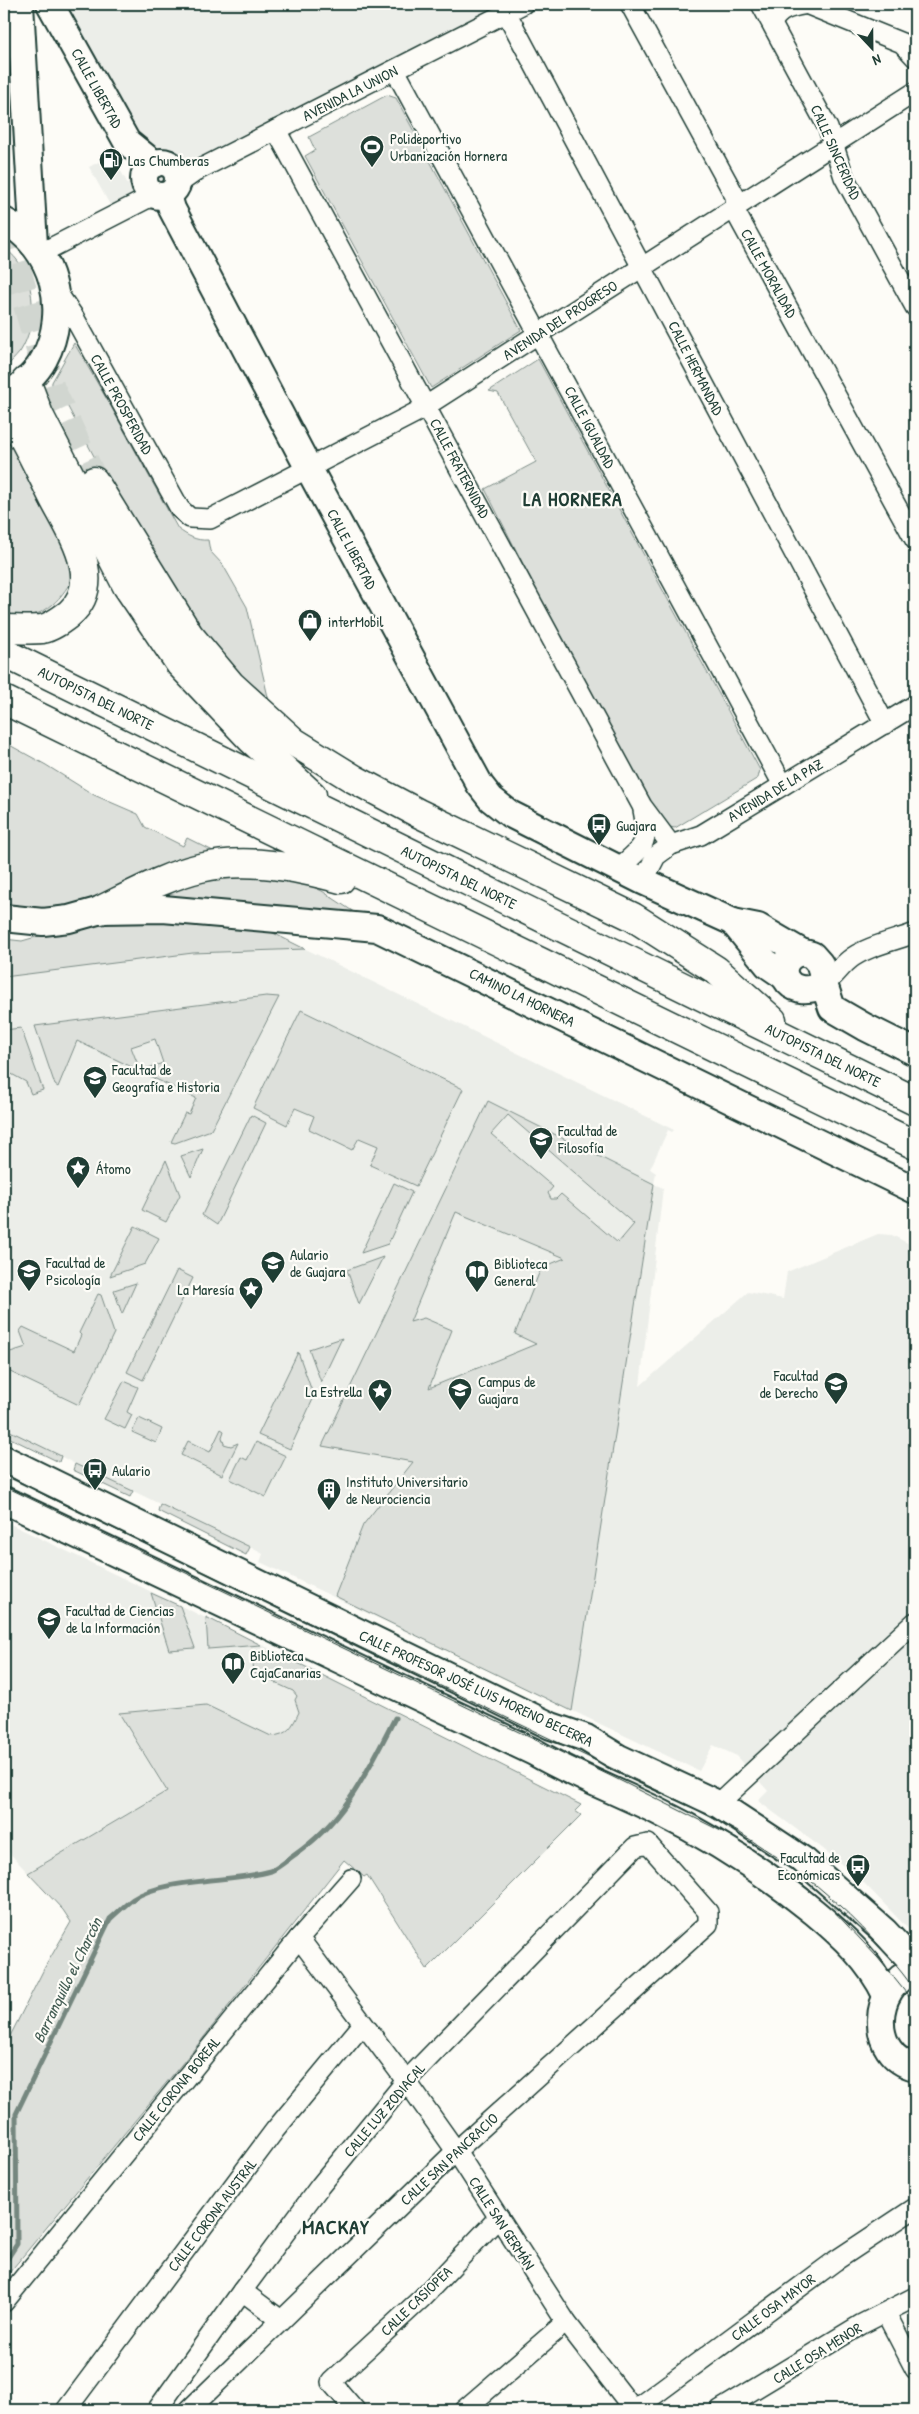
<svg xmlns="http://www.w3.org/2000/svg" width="919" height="2414" viewBox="0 0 919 2414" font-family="'Patrick Hand',sans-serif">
<rect width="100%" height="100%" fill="#fdfcf7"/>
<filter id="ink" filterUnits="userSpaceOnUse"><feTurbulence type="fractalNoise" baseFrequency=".02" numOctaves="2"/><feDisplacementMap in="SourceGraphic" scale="10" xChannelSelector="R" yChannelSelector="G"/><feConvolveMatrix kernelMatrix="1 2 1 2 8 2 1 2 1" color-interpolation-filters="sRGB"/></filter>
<g filter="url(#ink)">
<g fill="#eceee9">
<polygon points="67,4 533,4 165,194"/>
<polygon points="112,155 134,195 111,207 89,167"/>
<polygon points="265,929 674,1130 672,1132 668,1130 650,1169 656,1173 654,1184 663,1188 640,1386 748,1292 783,1299 787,1272 878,1234 892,1235 915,1247 915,1936 865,1884 822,1848 758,1801 768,1791 737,1756 713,1745 699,1771 260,1562 263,1554 250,1547 246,1555 158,1511 160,1504 133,1491 130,1497 73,1470 75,1464 62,1457 59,1462 4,1435 4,943"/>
<polygon points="4,1521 318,1672 289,1731 280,1735 271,1736 206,1706 119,1713 167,1791 28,1873 4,1847"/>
</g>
<g fill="#dde0db" stroke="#7e8e88" fill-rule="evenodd">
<polygon points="387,95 396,98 521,330 431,388 305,156 315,150 309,137"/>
<path d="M4,248C36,269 40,321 20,352C15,358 9,364 4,369Z"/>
<path d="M74,343L109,403L178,529C188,536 196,541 208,540L210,551L223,565L247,607L269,701L212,650L129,522L61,394L51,398L52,382Z"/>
<polygon points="538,359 760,770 758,778 675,828 664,826 554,625 485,489 536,462 498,393 489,391"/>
<path d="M4,431L69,551L74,585L68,586C53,610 32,623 4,612Z"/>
<polygon points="4,742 46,765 94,795 138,814 145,827 183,846 187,838 227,858 75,909 4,910"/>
<polygon points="252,874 295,878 322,891 360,916 159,901 156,894 186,882"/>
<polygon points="157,918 176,919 188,925 265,929 305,949 193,953 4,977 4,939 22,941 46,934 70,932 83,927"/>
<polygon points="266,996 279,997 211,1130 175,1143 171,1142 185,1113 189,1114 196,1098 143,1073 145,1069 163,1063 155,1039 131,1047 138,1065 136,1069 77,1041 58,1087 55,1085 35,1026"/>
<polygon points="301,1010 463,1089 416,1186 370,1165 378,1146 359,1138 352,1150 309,1129 314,1116 295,1108 287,1125 253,1108"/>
<polygon points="21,1028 43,1090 31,1094 26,1082 6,1071 4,1075 4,1030"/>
<path d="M488,1101L654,1184L572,1711L335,1596L363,1525L413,1462L322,1446ZM508,1115L634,1224L618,1243L561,1194L556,1199H551L548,1193L553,1187L491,1134ZM456,1212L565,1258L541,1268L515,1334L536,1344L429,1388L452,1330L424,1318L410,1322Z"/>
<polygon points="251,1115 266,1123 217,1225 202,1215"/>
<polygon points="203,1149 191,1177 181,1156"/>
<polygon points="166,1160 180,1195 166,1222 142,1210"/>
<polygon points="394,1183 412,1192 388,1244 361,1253"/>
<polygon points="135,1226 159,1238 145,1264 110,1276"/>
<polygon points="383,1257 359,1304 347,1270"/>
<polygon points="177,1270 193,1278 143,1380 127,1372"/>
<polygon points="136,1283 122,1314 114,1290"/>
<polygon points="98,1294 101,1295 114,1333 79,1405 4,1369 4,1354 26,1347 20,1331 23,1327 74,1351 81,1335 79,1333"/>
<polygon points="342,1338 321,1382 309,1349"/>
<polygon points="298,1352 314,1397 290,1449 258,1435"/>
<polygon points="124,1381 138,1387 127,1412 132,1415 125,1429 104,1419"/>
<polygon points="139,1418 162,1429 156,1443 132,1432"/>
<polygon points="4,1428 61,1456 59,1462 4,1435"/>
<polygon points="221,1429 224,1431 222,1437 224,1444 231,1446 238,1443 222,1475 181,1455 188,1441 210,1452"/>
<polygon points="256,1442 286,1456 266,1497 230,1479 241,1457 247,1460"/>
<polygon points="75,1464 133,1491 130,1497 73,1470"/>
<polygon points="160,1504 250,1547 246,1555 158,1511"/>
<polygon points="151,1593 180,1606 195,1648 169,1650"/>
<polygon points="206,1617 261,1645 208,1649"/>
<path d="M276,1652L581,1805L575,1811L581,1815L427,1969L367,1875L364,1877L344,1860L200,2042L4,2279V2048L45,1967L71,1922L63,1910L28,1873L167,1791L119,1713L206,1705L271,1736C288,1735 292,1727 299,1712L295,1700L297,1696L293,1691L254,1673L252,1653Z"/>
</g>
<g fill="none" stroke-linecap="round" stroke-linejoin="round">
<path stroke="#75877f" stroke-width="5" d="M4,2264L17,2244L16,2114L110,1919C118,1912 125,1905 133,1899C164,1878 234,1882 271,1871C278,1868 286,1861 293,1856C345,1821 367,1772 395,1718"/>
<polyline stroke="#d1d6d0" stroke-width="28" stroke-dasharray="28 14" stroke-linecap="butt" points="4,223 51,389 94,481"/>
<defs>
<g id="street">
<polyline points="630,4 735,196 736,213 915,540"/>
<polyline points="761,4 828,128 844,177 915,307"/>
<polyline points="806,4 902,43 915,57"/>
<path d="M506,12C632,250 759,486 885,724"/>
<path d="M772,23C780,8 792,7 808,4"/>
<polyline points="395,70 783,785"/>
<polyline points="276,130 642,806 671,845"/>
<polyline points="178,184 198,170 523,4"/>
<polyline points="41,253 154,195"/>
<polyline points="55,289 74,317 180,509 190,518 210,519 415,413 915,92"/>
<path d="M617,869C643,848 650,844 643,810"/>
<polyline points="643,881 656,856 671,845 701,835 915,705"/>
<path d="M824,984C835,977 839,968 849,960C864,947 897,940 915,933"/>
<polyline points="718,1804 915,1622"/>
<polyline points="299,1938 410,2086 456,2151 566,2322 634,2410"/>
<polyline points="242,2291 281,2320"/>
<polyline points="4,2302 299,1938 351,1879"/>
<polyline points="889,2319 915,2369"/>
<polyline points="66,2410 275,2130 363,2024"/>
<polyline points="157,2410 242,2291 320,2186 406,2081 635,1847 648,1844 708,1912 708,1924 456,2151 189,2410"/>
<polyline points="355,2410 331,2382 422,2298 499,2217"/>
<polyline points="464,2410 566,2322"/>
<polyline points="634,2410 835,2261 915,2208"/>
<polyline points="720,2410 862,2324 915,2297"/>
</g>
<g id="secondary">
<polyline points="20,4 34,245"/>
<polyline points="50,4 127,142 154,164"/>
<circle cx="161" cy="179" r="17"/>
<polyline points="168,195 172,209 309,469 480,785 491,799 510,814 643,881 733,922 758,927 801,952 812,955 820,964 824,984 832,1008 865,1027 915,1052"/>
<path d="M4,221C54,246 70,311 44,359C35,376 19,387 4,399"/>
<polyline points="4,918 43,922 69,919 101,910 163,909 377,928 915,1190"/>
<polyline points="733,922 768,965 784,976"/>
<path d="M801,952C768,961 786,1004 824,984"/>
<polyline points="4,1459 551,1726 586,1738 619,1758 718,1804 803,1860 884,1931 915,1964"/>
<path d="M4,1500L534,1752C574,1775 616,1791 657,1811C714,1839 765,1872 814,1912C842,1935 870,1961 886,1995"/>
<path d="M915,1970C871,1986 868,2056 915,2067"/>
</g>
<g id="highway">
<polyline points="26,381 39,415 127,586 180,664 251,739 312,795"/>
<path d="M4,404C23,434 38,467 54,499C71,532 106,582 69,614C61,620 52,627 42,629C30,630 16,629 4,629"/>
<polyline points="94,481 189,635 231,685 294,742 354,779 418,813 633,917 716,970 772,1020"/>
<polyline points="4,653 915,1101"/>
<polyline points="4,700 915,1145"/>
<path d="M101,910C132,895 166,876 200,868C247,857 296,867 341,879"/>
</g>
</defs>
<use href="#street" stroke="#1f3d34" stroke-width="22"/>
<use href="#secondary" stroke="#1f3d34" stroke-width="30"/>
<use href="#highway" stroke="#1f3d34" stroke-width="31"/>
<use href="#street" stroke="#fdfcf7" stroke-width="19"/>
<use href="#secondary" stroke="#fdfcf7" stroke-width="26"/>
<use href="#highway" stroke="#fdfcf7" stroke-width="28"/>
<g stroke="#1f3d34" stroke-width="1">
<polyline points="4,1473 48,1497 690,1806 740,1833 777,1857"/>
<polyline points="4,1486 613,1777 737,1839 799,1881 832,1909 878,1958 915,2004"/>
<path d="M802,1874C845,1907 883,1946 915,1990"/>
</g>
</g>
</g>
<defs>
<symbol id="stadium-pin" viewBox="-11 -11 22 30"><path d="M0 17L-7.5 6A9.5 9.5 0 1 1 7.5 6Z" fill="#1f3d34" stroke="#fdfcf7"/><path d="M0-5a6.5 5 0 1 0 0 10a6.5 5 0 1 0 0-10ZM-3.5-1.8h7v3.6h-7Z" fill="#fff"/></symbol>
<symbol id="fuel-pin" viewBox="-11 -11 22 30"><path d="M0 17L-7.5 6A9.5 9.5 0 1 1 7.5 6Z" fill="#1f3d34" stroke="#fdfcf7"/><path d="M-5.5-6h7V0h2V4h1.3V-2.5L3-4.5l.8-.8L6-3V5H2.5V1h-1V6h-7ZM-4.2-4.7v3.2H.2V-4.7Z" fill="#fff"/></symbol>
<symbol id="shop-pin" viewBox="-11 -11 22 30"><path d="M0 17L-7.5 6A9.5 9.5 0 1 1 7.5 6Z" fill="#1f3d34" stroke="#fdfcf7"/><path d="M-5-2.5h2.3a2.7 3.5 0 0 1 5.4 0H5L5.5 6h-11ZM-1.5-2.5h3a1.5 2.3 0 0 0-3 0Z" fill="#fff"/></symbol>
<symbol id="bus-pin" viewBox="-11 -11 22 30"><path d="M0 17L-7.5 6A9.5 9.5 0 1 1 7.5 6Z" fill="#1f3d34" stroke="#fdfcf7"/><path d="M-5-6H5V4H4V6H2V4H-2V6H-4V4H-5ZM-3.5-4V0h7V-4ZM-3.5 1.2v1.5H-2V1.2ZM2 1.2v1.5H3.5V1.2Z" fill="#fff"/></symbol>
<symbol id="university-pin" viewBox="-11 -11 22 30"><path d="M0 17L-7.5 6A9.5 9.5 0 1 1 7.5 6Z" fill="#1f3d34" stroke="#fdfcf7"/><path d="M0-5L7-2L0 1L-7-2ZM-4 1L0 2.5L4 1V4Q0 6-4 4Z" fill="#fff"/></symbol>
<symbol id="sight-pin" viewBox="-11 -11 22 30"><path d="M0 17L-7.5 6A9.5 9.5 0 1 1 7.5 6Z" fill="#1f3d34" stroke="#fdfcf7"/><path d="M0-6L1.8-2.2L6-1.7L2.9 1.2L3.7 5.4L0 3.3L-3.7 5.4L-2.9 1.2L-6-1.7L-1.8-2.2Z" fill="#fff"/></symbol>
<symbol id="library-pin" viewBox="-11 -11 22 30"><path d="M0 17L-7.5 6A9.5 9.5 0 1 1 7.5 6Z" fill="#1f3d34" stroke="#fdfcf7"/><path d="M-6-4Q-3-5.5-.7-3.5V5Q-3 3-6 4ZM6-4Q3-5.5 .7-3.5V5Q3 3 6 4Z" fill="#fff"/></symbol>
<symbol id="building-pin" viewBox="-11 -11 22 30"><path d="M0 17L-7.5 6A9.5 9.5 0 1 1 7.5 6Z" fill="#1f3d34" stroke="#fdfcf7"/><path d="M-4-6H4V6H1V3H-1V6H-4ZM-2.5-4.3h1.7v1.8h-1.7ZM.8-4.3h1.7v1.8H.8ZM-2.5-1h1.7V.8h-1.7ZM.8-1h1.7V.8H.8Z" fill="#fff"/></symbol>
</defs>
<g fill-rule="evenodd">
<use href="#stadium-pin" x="358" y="133" width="28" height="38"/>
<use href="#fuel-pin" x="97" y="146" width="28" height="38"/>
<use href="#shop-pin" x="296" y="607" width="28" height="38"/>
<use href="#bus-pin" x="585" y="811" width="28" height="38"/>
<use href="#university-pin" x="81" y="1064" width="28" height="38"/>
<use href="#university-pin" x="527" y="1125" width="28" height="38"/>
<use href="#sight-pin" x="64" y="1154" width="28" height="38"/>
<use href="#university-pin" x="259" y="1249" width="28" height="38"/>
<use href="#university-pin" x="15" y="1257" width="28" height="38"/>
<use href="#library-pin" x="463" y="1258" width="28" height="38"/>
<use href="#sight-pin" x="237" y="1275" width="28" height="38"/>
<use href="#university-pin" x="822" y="1370" width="28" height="38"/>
<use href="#university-pin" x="446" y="1376" width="28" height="38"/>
<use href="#sight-pin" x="366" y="1377" width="28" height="38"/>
<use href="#bus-pin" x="81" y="1456" width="28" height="38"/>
<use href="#building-pin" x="315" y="1476" width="28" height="38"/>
<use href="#university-pin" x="35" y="1605" width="28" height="38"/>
<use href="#library-pin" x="219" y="1650" width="28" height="38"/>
<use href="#bus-pin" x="844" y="1852" width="28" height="38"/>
</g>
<g text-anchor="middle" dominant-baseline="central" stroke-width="4.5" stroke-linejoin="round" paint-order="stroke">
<g font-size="15" fill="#1f3d34" stroke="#fdfcf7">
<text transform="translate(97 88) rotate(61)">CALLE LIBERTAD</text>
<text transform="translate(350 93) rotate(-27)">AVENIDA LA UNION</text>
<text transform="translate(836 152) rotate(66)">CALLE SINCERIDAD</text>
<text transform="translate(769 273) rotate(61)">CALLE MORALIDAD</text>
<text transform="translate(560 320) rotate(-33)">AVENIDA DEL PROGRESO</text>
<text transform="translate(696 368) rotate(63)">CALLE HERMANDAD</text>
<text transform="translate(122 404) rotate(61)">CALLE PROSPERIDAD</text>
<text transform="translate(590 427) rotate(62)">CALLE IGUALDAD</text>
<text transform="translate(460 468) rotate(62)">CALLE FRATERNIDAD</text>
<text transform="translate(352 549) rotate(62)">CALLE LIBERTAD</text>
<text transform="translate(96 698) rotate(26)">AUTOPISTA DEL NORTE</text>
<text transform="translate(775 790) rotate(-31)">AVENIDA DE LA PAZ</text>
<text transform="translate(459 877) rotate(26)">AUTOPISTA DEL NORTE</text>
<text transform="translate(522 997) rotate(26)">CAMINO LA HORNERA</text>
<text transform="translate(823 1055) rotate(26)">AUTOPISTA DEL NORTE</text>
<text transform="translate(476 1688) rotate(25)">CALLE PROFESOR JOSÉ LUIS MORENO BECERRA</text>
<text transform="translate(176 2089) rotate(-51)">CALLE CORONA BOREAL</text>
<text transform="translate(384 2110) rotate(-50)">CALLE LUZ ZODIACAL</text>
<text transform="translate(449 2159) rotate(-43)">CALLE SAN PANCRACIO</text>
<text transform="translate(212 2215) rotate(-53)">CALLE CORONA AUSTRAL</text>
<text transform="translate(502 2223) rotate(57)">CALLE SAN GERMÁN</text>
<text transform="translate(416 2301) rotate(-44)">CALLE CASIOPEA</text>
<text transform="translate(773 2307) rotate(-37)">CALLE OSA MAYOR</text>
<text transform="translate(817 2353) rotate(-32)">CALLE OSA MENOR</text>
</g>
<g font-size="15" fill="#1f3d34" stroke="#fdfcf7" text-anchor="start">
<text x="390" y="138">Polideportivo<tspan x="390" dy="17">Urbanización Hornera</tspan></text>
<text x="128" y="160">Las Chumberas</text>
<text x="328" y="621">interMobil</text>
<text x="616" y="825">Guajara</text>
<text x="112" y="1069">Facultad de<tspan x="112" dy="17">Geografía e Historia</tspan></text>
<text x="558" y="1130">Facultad de<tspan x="558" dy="17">Filosofía</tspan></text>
<text x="96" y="1168">Átomo</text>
<text x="290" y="1254">Aulario<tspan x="290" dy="17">de Guajara</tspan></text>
<text x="46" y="1262">Facultad de<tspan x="46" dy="17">Psicología</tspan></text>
<text x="494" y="1263">Biblioteca<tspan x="494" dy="17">General</tspan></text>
<text x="234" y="1289" text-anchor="end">La Maresía</text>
<text x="818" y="1375" text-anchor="end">Facultad<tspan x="818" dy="17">de Derecho</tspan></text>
<text x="478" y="1381">Campus de<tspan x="478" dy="17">Guajara</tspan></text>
<text x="362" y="1391" text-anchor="end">La Estrella</text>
<text x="112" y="1470">Aulario</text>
<text x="346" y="1481">Instituto Universitario<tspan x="346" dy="17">de Neurociencia</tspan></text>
<text x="66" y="1610">Facultad de Ciencias<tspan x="66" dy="17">de la Información</tspan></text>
<text x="250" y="1655">Biblioteca<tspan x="250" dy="17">CajaCanarias</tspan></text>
<text x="840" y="1857" text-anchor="end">Facultad de<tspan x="840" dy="17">Económicas</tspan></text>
</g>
<g font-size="16" font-style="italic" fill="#435c53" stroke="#fdfcf7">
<text transform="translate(67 1980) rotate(-64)">Barranquillo el Charcón</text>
</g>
<g font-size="20" font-weight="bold" letter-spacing="1" fill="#1f3d34" stroke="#fdfcf7">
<text x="573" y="498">LA HORNERA</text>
<text x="336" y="2226">MACKAY</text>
</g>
</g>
<rect width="919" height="2414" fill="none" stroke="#fdfcf7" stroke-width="20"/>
<rect x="10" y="10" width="899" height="2394" fill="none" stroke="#1f3d34" stroke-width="2" filter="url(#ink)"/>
<g transform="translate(872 48) rotate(158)" stroke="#fdfcf7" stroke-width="4" paint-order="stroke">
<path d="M0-4L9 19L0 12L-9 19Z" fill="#1f3d34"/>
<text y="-8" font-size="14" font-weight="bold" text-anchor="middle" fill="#1f3d34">N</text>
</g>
</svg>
